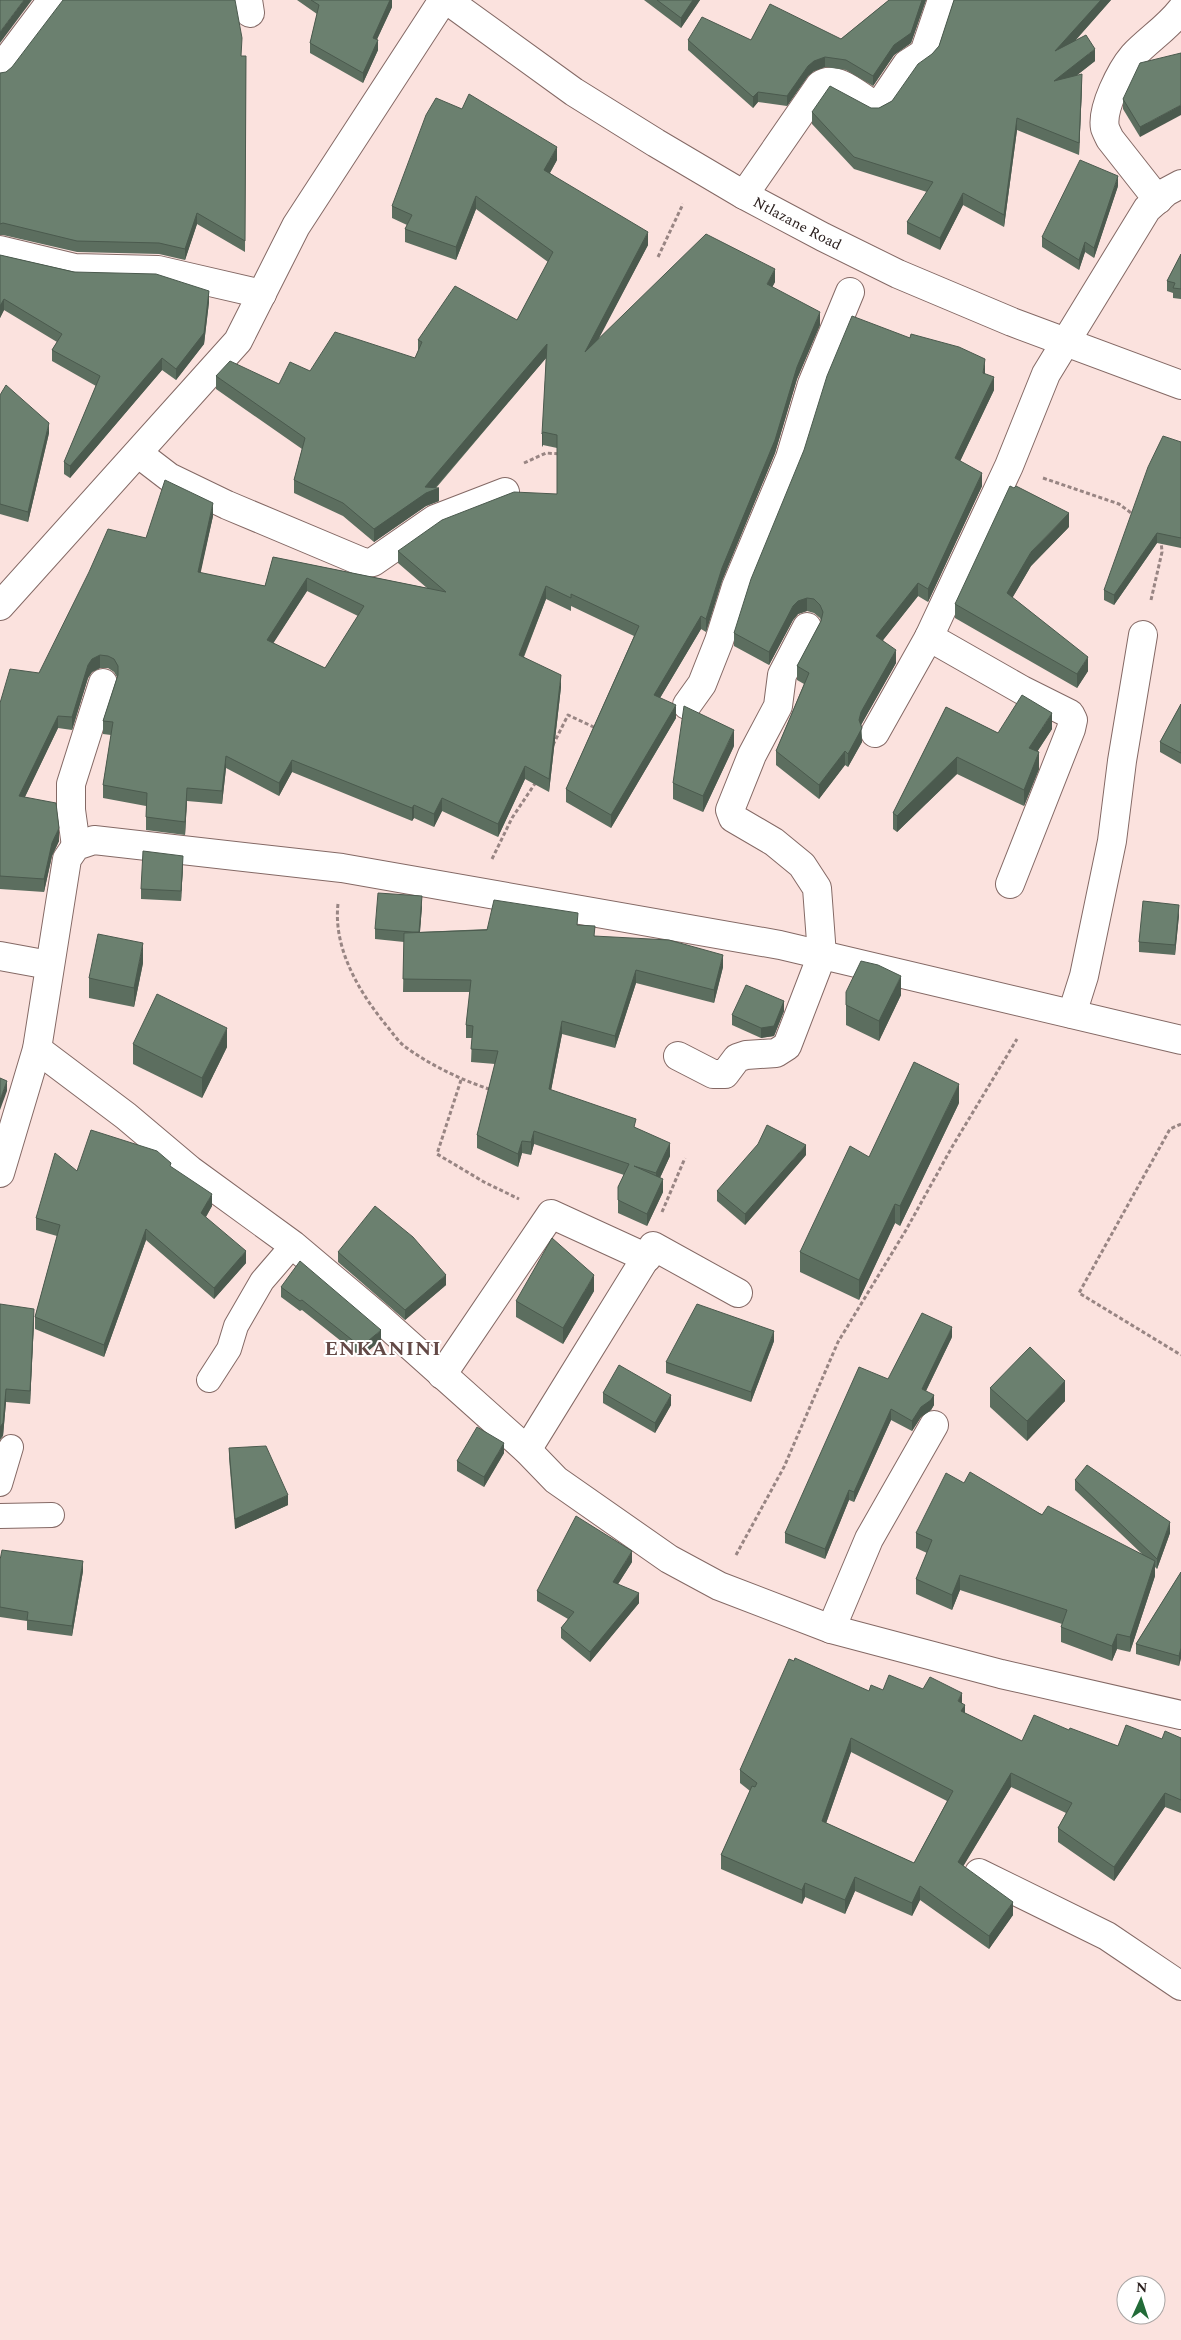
<svg xmlns="http://www.w3.org/2000/svg" width="1181" height="2340" viewBox="0 0 1181 2340" font-family="Spectral,serif">
<rect width="100%" height="100%" fill="#fbe2de"/>
<g fill="none" stroke-linecap="round" stroke-linejoin="round">
<defs>
<g id="service">
<polyline points="209,1380 229,1349 236,1326 262,1281 293,1245"/>
<polyline points="0,1484 11,1447"/>
<polyline points="0,1516 52,1515"/>
</g>
<g id="minor">
<polyline points="248,0 250,13"/>
<polyline points="0,69 52,0"/>
<path d="M744,195L820,85C836,74 858,95 872,104H878L882,101L907,64L924,53L942,0"/>
<path d="M1158,200L1110,139C1108,135 1106,131 1105,128C1101,109 1121,70 1133,56C1148,40 1167,28 1181,10"/>
<polyline points="0,250 75,268 158,270 262,294"/>
<polyline points="139,454 169,477 227,505 365,563 373,562 435,519 505,492"/>
<polyline points="0,606 238,341 296,226 443,0"/>
<polyline points="929,637 1022,690 1070,714 1073,720 1071,729 1010,884"/>
<polyline points="687,705 702,684 719,641 736,587 790,458 812,384 850,292"/>
<polyline points="875,733 929,637 1009,466 1046,374 1147,209 1166,192 1181,184"/>
<polyline points="76,846 71,810 71,784 103,683"/>
<polyline points="0,956 49,965"/>
<polyline points="1072,1014 1084,976 1112,841 1122,761 1143,635"/>
<polyline points="37,1049 126,1116 190,1170 293,1245 376,1315 527,1450 556,1480 669,1559 719,1586 831,1629 1001,1674 1181,1715"/>
<polyline points="678,1056 713,1074 725,1074 737,1058 746,1055 776,1053 787,1046 822,955 817,888 802,865 774,842 733,818 730,810 752,755 778,706 782,675 807,627"/>
<polyline points="0,1173 37,1049 67,859 76,846 94,840 342,868 780,945 1181,1040"/>
<polyline points="442,1375 551,1214 647,1258"/>
<polyline points="527,1450 653,1246 738,1293"/>
<polyline points="831,1629 869,1539 934,1425"/>
<polyline points="979,1873 1107,1936 1181,1986"/>
</g>
<g id="tertiary">
<path id="s1" d="M447,0L574,92L656,143L744,195L823,237L898,274L1012,322L1181,385"/>
</g>
</defs>
<use href="#service" stroke="#846965" stroke-width="26"/>
<use href="#minor" stroke="#846965" stroke-width="30"/>
<use href="#tertiary" stroke="#846965" stroke-width="30"/>
<g stroke="#988583" stroke-width="3" stroke-dasharray="4 2.5" stroke-linecap="butt">
<polyline points="658,257 683,204"/>
<polyline points="524,463 546,453 561,454"/>
<polyline points="1043,478 1119,504 1134,515"/>
<polyline points="1151,600 1162,552 1161,540"/>
<polyline points="553,745 568,715 598,729"/>
<polyline points="492,859 512,818 536,782"/>
<path d="M338,904C333,948 359,992 386,1025C392,1032 397,1040 404,1046C430,1065 461,1080 492,1090"/>
<polyline points="461,1080 437,1154 484,1182 519,1199"/>
<polyline points="1181,1124 1170,1129 1079,1293 1181,1355"/>
<polyline points="662,1212 685,1158"/>
<polyline points="736,1555 784,1467 838,1342 906,1230 952,1147 1017,1039"/>
</g>
<use href="#service" stroke="#fff" stroke-width="24"/>
<use href="#minor" stroke="#fff" stroke-width="28"/>
<use href="#tertiary" stroke="#fff" stroke-width="28"/>
</g>
<g fill="#5c6e5f" fill-rule="evenodd">
<polygon points="297,0 392,0 392,7 377,39 378,50 363,83 310,53 310,43 317,14"/>
<polygon points="644,0 700,0 681,28"/>
<polygon points="889,0 926,0 911,43 894,55 873,86 846,70 825,67 814,71 808,76 787,106 758,102 753,108 688,50 688,40 751,40 841,39"/>
<polygon points="954,0 1111,0 1075,41 1095,61 1076,76 1082,86 1079,155 1017,130 1004,227 963,205 940,250 907,234 907,222 927,192 854,169 812,124 812,112 879,108 892,101 939,46"/>
<polygon points="1181,53 1140,137 1123,109 1123,99"/>
<polygon points="241,56 246,56 245,252 197,224 185,260 159,254 77,252 3,235 0,235 0,73"/>
<path d="M557,160L550,173L648,245L598,339L775,282L772,287L820,325L797,379L775,453L722,581L706,632L701,629L660,698L676,718L611,828L566,802V789L634,636L571,606V611L546,599L524,657L561,687L549,792L525,779L498,837L442,811L434,827L414,818L412,821L292,772L279,796L226,768L222,804L187,801L185,835L146,830V806L103,798V785L111,735L103,734V721L117,677L114,672L108,668H100L92,672L88,678L72,730L58,728L25,797L59,841L52,856L44,892L0,889V703L39,673L146,538L213,516L200,573L265,586L273,557L427,588L398,563V551L557,494V448L543,445L542,447L546,358L436,488L439,501L426,506L374,542L343,516L294,493V480L302,449L216,389V376L279,384L310,371L415,358L418,351V340L517,320L548,262L476,209L456,260L405,242V229L407,225L392,218V206ZM307,591L358,616L325,668L273,643Z"/>
<polygon points="1118,186 1094,258 1085,252 1079,270 1042,247 1042,237"/>
<polygon points="1181,254 1181,299 1173,298 1173,293 1167,291 1167,281"/>
<polygon points="0,255 209,302 204,344 176,380 162,370 70,478 64,474 64,462 96,386 52,361 52,350 57,342 4,310 0,318"/>
<polygon points="985,374 994,390 960,461 982,486 928,602 918,596 883,640 896,663 861,725 862,742 848,767 845,765 819,799 776,765 776,751 804,684 797,680 797,666 821,621 820,618 814,613 807,611 798,614 793,620 769,665 734,646 734,633"/>
<polygon points="0,395 49,433 28,522 0,514"/>
<polygon points="1181,442 1181,548 1157,543 1114,605 1104,600 1104,590"/>
<polygon points="1069,527 1031,566 1012,598 1088,671 1077,688 955,618 955,604"/>
<polygon points="1181,704 1181,764 1160,752 1160,742"/>
<polygon points="946,707 998,733 1052,729 1037,752 1039,769 1024,806 957,774 897,832 893,829 893,813"/>
<polygon points="734,746 703,812 673,799 673,783"/>
<polygon points="183,866 181,901 141,899 141,889"/>
<polygon points="422,906 420,932 578,925 595,936 723,967 714,1003 636,983 615,1048 562,1034 551,1090 636,1128 670,1156 660,1178 663,1192 647,1226 618,1213 618,1187 624,1175 534,1144 531,1155 522,1153 518,1167 477,1148 477,1135 495,1064 471,1062 472,1038 466,1038 466,1025 470,992 403,992 404,942 375,939 375,929"/>
<polygon points="1179,915 1175,955 1139,952 1139,942"/>
<polygon points="143,963 134,1007 89,998 89,978"/>
<polygon points="846,992 901,995 879,1041 846,1025"/>
<polygon points="784,1011 774,1036 761,1038 732,1025 732,1015"/>
<polygon points="133,1044 227,1047 202,1098 133,1064"/>
<polygon points="959,1103 900,1226 895,1223 859,1300 800,1272 800,1252 869,1157"/>
<polygon points="806,1155 745,1225 717,1201 717,1191"/>
<polygon points="171,1167 212,1206 206,1217 246,1263 214,1299 146,1240 104,1357 35,1329 35,1317 57,1236 36,1230 36,1218 77,1171"/>
<polygon points="338,1252 446,1285 405,1320 338,1262"/>
<polygon points="281,1287 381,1340 361,1357 302,1310 300,1311 281,1297"/>
<polygon points="594,1291 563,1344 516,1317 516,1301"/>
<polygon points="0,1304 34,1322 30,1404 6,1402 3,1436"/>
<polygon points="952,1337 926,1391 934,1405 931,1410 921,1417 912,1431 891,1420 854,1502 849,1500 825,1559 785,1543 785,1533 888,1379"/>
<polygon points="774,1341 751,1402 666,1373 666,1362"/>
<polygon points="990,1388 1065,1401 1027,1441 990,1407"/>
<polygon points="603,1393 671,1405 655,1433 603,1403"/>
<polygon points="229,1448 288,1505 235,1529 229,1458"/>
<polygon points="504,1453 484,1487 457,1471 457,1461"/>
<polygon points="1075,1480 1170,1533 1157,1569 1155,1567 1155,1576 1130,1652 1117,1649 1112,1661 1061,1642 1061,1627 1062,1624 960,1590 952,1610 916,1594 916,1579 927,1553 916,1548 916,1533 964,1483 1142,1554 1075,1490"/>
<polygon points="0,1560 83,1571 72,1636 27,1630 27,1621 0,1617"/>
<polygon points="632,1562 618,1584 639,1603 590,1662 561,1638 561,1628 568,1619 537,1601 537,1591"/>
<polygon points="1181,1572 1181,1658 1179,1666 1136,1654 1136,1644"/>
<path d="M883,1690L962,1703L965,1713L1022,1741L1069,1730L1118,1746L1162,1739L1181,1738V1813L1165,1807L1114,1881L1058,1842V1828L1066,1813L1011,1787L963,1866L1013,1915L989,1949L920,1900L912,1916L855,1891L845,1914L805,1897L802,1904L721,1869V1855L750,1791L740,1783V1770L869,1691ZM851,1752L947,1801L914,1863L826,1823Z"/>
</g>
<g fill="#4b5a4e">
<polygon points="24,0 32,0 0,43 0,32"/>
<polygon points="390,0 392,0 392,7 373,48 373,38"/>
<polygon points="693,0 700,0 681,28 681,18"/>
<polygon points="922,0 926,0 911,43 894,55 873,86 873,76"/>
<polygon points="1101,0 1111,0 1055,63 1055,51"/>
<polygon points="378,40 378,50 363,83 363,73"/>
<polygon points="1095,49 1095,61 1054,93 1054,81"/>
<polygon points="825,57 825,67 814,71 808,76 787,106 787,96 808,66 814,61"/>
<polygon points="1082,74 1082,86 1079,155 1079,143"/>
<polygon points="758,92 758,102 753,108 753,97"/>
<polygon points="1181,105 1181,115 1140,137 1140,127"/>
<polygon points="1017,118 1017,130 1004,227 1004,215"/>
<polygon points="557,147 557,160 544,183 544,170"/>
<polygon points="1118,176 1118,186 1094,258 1094,248"/>
<polygon points="963,193 963,205 940,250 940,238"/>
<polygon points="476,196 476,209 456,260 456,247"/>
<polygon points="197,213 197,224 185,260 185,249"/>
<polygon points="648,232 648,245 585,365 585,352"/>
<polygon points="1085,242 1085,252 1079,270 1079,260"/>
<polygon points="775,269 775,282 767,297 767,284"/>
<polygon points="209,291 209,302 204,344 176,380 176,369"/>
<polygon points="4,299 4,310 0,318 0,306"/>
<polygon points="820,312 820,325 797,379 775,453 722,581 706,632 706,619 722,568 797,367"/>
<polygon points="547,344 547,357 433,490 439,488 439,501 426,506 374,542 374,529 425,487"/>
<polygon points="162,358 162,370 70,478 70,466"/>
<polygon points="985,359 985,373 983,387 983,373"/>
<polygon points="994,377 994,390 955,472 955,458"/>
<polygon points="49,423 49,433 28,522 28,512"/>
<polygon points="543,432 543,445 542,447 542,434"/>
<polygon points="982,473 982,486 928,602 928,589"/>
<polygon points="213,503 213,516 198,585 198,572"/>
<polygon points="1069,513 1069,527 1031,566 1007,607 1007,593 1031,552"/>
<polygon points="1157,533 1157,543 1114,605 1114,595"/>
<polygon points="307,578 307,591 267,653 267,640"/>
<polygon points="918,583 918,596 876,649 876,636"/>
<polygon points="546,586 546,599 519,668 519,655"/>
<polygon points="807,598 807,611 798,614 793,620 769,665 769,652 793,606 798,601"/>
<polygon points="701,616 701,629 654,708 654,695"/>
<polygon points="896,650 896,663 861,725 862,742 848,767 848,754 859,720 861,712"/>
<polygon points="100,655 100,668 92,672 88,678 72,730 72,717 88,665 92,659"/>
<polygon points="1088,657 1088,671 1077,688 1077,674"/>
<polygon points="561,675 561,687 549,792 549,779"/>
<polygon points="676,705 676,718 611,828 611,815"/>
<polygon points="1052,713 1052,729 1029,764 1029,748"/>
<polygon points="58,716 58,728 19,809 19,796"/>
<polygon points="734,730 734,746 703,812 703,796"/>
<polygon points="845,751 845,765 819,799 819,785"/>
<polygon points="1039,752 1039,769 1024,806 1024,790"/>
<polygon points="226,756 226,768 222,804 222,791"/>
<polygon points="957,757 957,774 897,832 897,816"/>
<polygon points="292,760 292,772 279,796 279,783"/>
<polygon points="525,766 525,779 498,837 498,824"/>
<polygon points="187,788 187,801 185,835 185,822"/>
<polygon points="442,798 442,811 434,827 434,814"/>
<polygon points="414,805 414,818 412,821 412,808"/>
<polygon points="59,828 59,841 52,856 44,892 44,879 52,843"/>
<polygon points="183,856 183,866 181,901 181,891"/>
<polygon points="422,896 422,906 419,943 419,933"/>
<polygon points="1179,905 1179,915 1175,955 1175,945"/>
<polygon points="143,943 143,963 134,1007 134,988"/>
<polygon points="723,955 723,967 714,1003 714,990"/>
<polygon points="636,970 636,983 615,1048 615,1036"/>
<polygon points="901,976 901,995 879,1041 879,1021"/>
<polygon points="784,1001 784,1011 774,1036 761,1038 761,1028"/>
<polygon points="562,1021 562,1034 549,1101 549,1089"/>
<polygon points="227,1028 227,1047 202,1098 202,1078"/>
<polygon points="7,1081 7,1091 0,1110 0,1100"/>
<polygon points="959,1084 959,1103 900,1226 900,1206"/>
<polygon points="534,1131 534,1144 531,1155 531,1142"/>
<polygon points="522,1141 522,1153 518,1167 518,1154"/>
<polygon points="670,1143 670,1156 656,1186 656,1173"/>
<polygon points="806,1145 806,1155 745,1225 745,1214"/>
<polygon points="663,1179 663,1192 647,1226 647,1214"/>
<polygon points="212,1194 212,1206 201,1225 201,1213"/>
<polygon points="895,1204 895,1223 859,1300 859,1280"/>
<polygon points="146,1229 146,1240 104,1357 104,1345"/>
<polygon points="246,1251 246,1263 214,1299 214,1288"/>
<polygon points="446,1275 446,1285 405,1320 405,1310"/>
<polygon points="594,1275 594,1291 563,1344 563,1328"/>
<polygon points="34,1309 34,1322 30,1404 30,1391"/>
<polygon points="952,1327 952,1337 922,1399 922,1389"/>
<polygon points="381,1330 381,1340 361,1357 361,1347"/>
<polygon points="774,1331 774,1341 751,1402 751,1392"/>
<polygon points="1065,1381 1065,1401 1027,1441 1027,1421"/>
<polygon points="6,1389 6,1402 3,1436 0,1440 0,1427"/>
<polygon points="671,1395 671,1405 655,1433 655,1423"/>
<polygon points="934,1395 934,1405 931,1410 921,1417 912,1431 912,1421 921,1407"/>
<polygon points="891,1409 891,1420 854,1502 854,1492"/>
<polygon points="504,1443 504,1453 484,1487 484,1477"/>
<polygon points="849,1490 849,1500 825,1559 825,1549"/>
<polygon points="288,1495 288,1505 235,1529 235,1519"/>
<polygon points="1170,1522 1170,1533 1157,1569 1157,1559"/>
<polygon points="632,1551 632,1562 613,1592 613,1582"/>
<polygon points="83,1561 83,1571 72,1636 72,1626"/>
<polygon points="1155,1561 1155,1576 1130,1652 1130,1637"/>
<polygon points="960,1575 960,1590 952,1610 952,1595"/>
<polygon points="639,1593 639,1603 590,1662 590,1652"/>
<polygon points="1117,1634 1117,1649 1112,1661 1112,1646"/>
<polygon points="1181,1648 1181,1658 1179,1666 1179,1656"/>
<polygon points="962,1693 962,1707 958,1701"/>
<polygon points="965,1705 965,1718 961,1711"/>
<polygon points="851,1738 851,1752 822,1835 822,1821"/>
<polygon points="1011,1773 1011,1787 958,1875 958,1862"/>
<polygon points="1165,1793 1165,1807 1114,1881 1114,1867"/>
<polygon points="855,1877 855,1891 845,1914 845,1900"/>
<polygon points="805,1883 805,1897 802,1904 802,1890"/>
<polygon points="920,1886 920,1900 912,1916 912,1903"/>
<polygon points="1013,1902 1013,1915 989,1949 989,1936"/>
</g>
<g fill="#6b806f" stroke="#4b5a4e" fill-rule="evenodd">
<polygon points="0,0 24,0 0,32"/>
<polygon points="63,0 235,0 242,38 241,56 246,56 245,241 197,213 185,249 159,243 77,241 3,223 0,224 0,73 6,72 12,67"/>
<polygon points="311,0 390,0 373,38 378,40 363,73 310,43 319,5"/>
<polygon points="657,0 693,0 681,18"/>
<polygon points="889,0 922,0 911,33 894,45 873,76 846,60 825,57 814,61 808,66 787,96 758,92 753,97 688,40 702,17 751,40 770,4 841,39"/>
<polygon points="954,0 1101,0 1055,51 1086,35 1095,49 1054,81 1082,74 1079,143 1017,118 1004,215 963,193 940,238 907,222 933,182 854,157 812,112 830,86 871,108 879,108 892,101 918,64 932,54 939,46"/>
<polygon points="1181,53 1181,105 1140,127 1123,99 1140,63"/>
<path d="M469,94L557,147L544,170L648,232L585,352L706,234L775,269L767,284L820,312L797,367L775,440L722,568L706,619L701,616L654,695L676,705L611,815L566,789L639,626L571,594V598L546,586L519,655L561,675L549,779L525,766L498,824L442,798L434,814L414,805L412,808L292,760L279,783L226,756L222,791L187,788L185,822L146,817L147,793L103,785L113,722L103,721L118,675V666L114,659L108,656L100,655L92,659L88,665L72,717L58,716L19,796L56,803L59,828L52,843L44,879L0,876V703L10,669L39,673L89,572L108,529L146,538L165,480L213,503L198,572L265,586L273,557L446,592L398,551L442,520L514,492L557,494V435L543,432L542,434L547,344L425,487L439,488L426,493L374,529L343,503L294,480L305,438L216,376L230,361L279,384L290,362L310,371L335,332L415,358L422,342L418,340L455,286L517,320L553,252L476,196L456,247L405,229L412,215L392,206L426,115L436,98L462,109ZM307,578L364,606L325,668L267,640Z"/>
<polygon points="1080,160 1118,176 1094,248 1085,242 1079,260 1042,237"/>
<polygon points="1181,254 1181,289 1173,288 1175,283 1167,281"/>
<polygon points="0,255 74,272 156,274 209,291 204,333 176,369 162,358 70,466 64,462 100,376 52,350 62,334 4,299 0,306"/>
<polygon points="852,316 910,338 911,334 959,347 985,359 983,373 994,377 955,458 982,473 928,589 918,583 876,636 896,650 861,712 859,720 862,728 848,754 845,751 819,785 776,751 809,673 797,666 821,621 823,612 820,605 814,599 807,598 798,601 793,606 769,652 734,633 751,579 804,450 827,376"/>
<polygon points="6,385 49,423 28,512 0,504 0,395"/>
<polygon points="1163,436 1181,442 1181,538 1157,533 1114,595 1104,590 1148,467"/>
<polygon points="1010,486 1014,488 1016,486 1069,513 1031,552 1007,593 1088,657 1077,674 955,604"/>
<polygon points="1022,695 1052,713 1029,748 1039,752 1024,790 957,757 897,816 893,813 946,707 998,733"/>
<polygon points="1181,704 1181,753 1160,742"/>
<polygon points="684,706 734,730 703,796 673,783"/>
<polygon points="143,851 183,856 181,891 141,889"/>
<polygon points="378,893 422,896 419,932 412,932 375,929"/>
<polygon points="494,900 578,913 577,925 595,926 594,936 669,940 723,955 714,990 636,970 615,1036 562,1021 549,1089 636,1119 634,1127 670,1143 656,1173 634,1166 663,1179 647,1214 618,1200 618,1187 629,1164 534,1131 531,1142 522,1141 518,1154 477,1135 498,1051 471,1049 473,1026 466,1025 471,980 403,979 404,933 487,930"/>
<polygon points="1143,901 1179,905 1175,945 1139,942"/>
<polygon points="98,934 143,943 134,988 89,978"/>
<polygon points="861,961 878,965 901,976 879,1021 846,1005 846,992"/>
<polygon points="746,985 784,1001 774,1026 761,1028 732,1015"/>
<polygon points="157,994 227,1028 202,1078 133,1044"/>
<polygon points="914,1062 959,1084 900,1206 895,1204 859,1280 800,1252 850,1146 869,1157"/>
<polygon points="0,1078 7,1081 0,1100"/>
<polygon points="767,1125 806,1145 745,1214 717,1191 758,1144"/>
<polygon points="91,1130 157,1151 171,1163 170,1166 212,1194 201,1213 246,1251 214,1288 146,1229 104,1345 35,1317 60,1225 36,1218 55,1153 77,1171"/>
<polygon points="375,1206 413,1237 446,1275 405,1310 338,1252"/>
<polygon points="552,1238 594,1275 563,1328 516,1301"/>
<polygon points="300,1261 381,1330 361,1347 302,1300 300,1301 281,1287"/>
<polygon points="0,1304 34,1309 30,1391 6,1389 3,1423 0,1427"/>
<polygon points="697,1304 774,1331 751,1392 666,1362"/>
<polygon points="922,1313 952,1327 922,1389 934,1395 931,1400 921,1407 912,1421 891,1409 854,1492 849,1490 825,1549 785,1533 859,1367 888,1379"/>
<polygon points="1030,1347 1065,1381 1027,1421 990,1388"/>
<polygon points="619,1365 671,1395 655,1423 603,1393"/>
<polygon points="477,1427 504,1443 484,1477 457,1461"/>
<polygon points="266,1446 288,1495 235,1519 229,1448"/>
<polygon points="1087,1465 1170,1522 1157,1559 1075,1480"/>
<polygon points="970,1472 1042,1515 1048,1506 1155,1561 1130,1637 1117,1634 1112,1646 1061,1627 1067,1610 960,1575 952,1595 916,1579 932,1540 916,1533 946,1473 964,1483"/>
<polygon points="576,1516 632,1551 613,1582 639,1593 590,1652 561,1628 574,1612 537,1591"/>
<polygon points="2,1550 83,1561 72,1626 27,1620 28,1612 0,1607 0,1560"/>
<polygon points="1181,1572 1181,1648 1179,1656 1136,1644"/>
<path d="M795,1658L869,1691L871,1685L883,1690L889,1675L923,1689L930,1677L962,1693L958,1701L965,1705L961,1711L1022,1741L1034,1715L1069,1730L1070,1728L1118,1746L1126,1725L1162,1739L1165,1731L1181,1738V1800L1165,1793L1114,1867L1058,1828L1072,1803L1011,1773L958,1862L1013,1902L989,1936L920,1886L912,1903L855,1877L845,1900L805,1883L802,1890L721,1855L752,1786L755,1787L757,1783L740,1770L789,1659L794,1661ZM851,1738L953,1791L914,1863L822,1821Z"/>
</g>
<g text-anchor="middle" dominant-baseline="central" stroke-width="4" stroke-linejoin="round" paint-order="stroke">
<g font-size="15" fill="#2b201f" stroke="#fff">
<text stroke="none"><textPath href="#s1" startOffset="416">Ntlazane Road</textPath></text>
</g>
<g font-size="20" font-weight="bold" letter-spacing="1" fill="#634946" stroke="#fff">
<text x="383" y="1349">ENKANINI</text>
</g>
</g>
<g transform="translate(1141 2300) rotate(3)"><circle r="24" fill="#ffffff" stroke="#aaa6a5"/>
<path d="M0-4L9 19L0 12L-9 19Z" fill="#226b38"/>
<text y="-8" font-size="14" font-weight="bold" text-anchor="middle" fill="#2b201f">N</text>
</g>
</svg>
